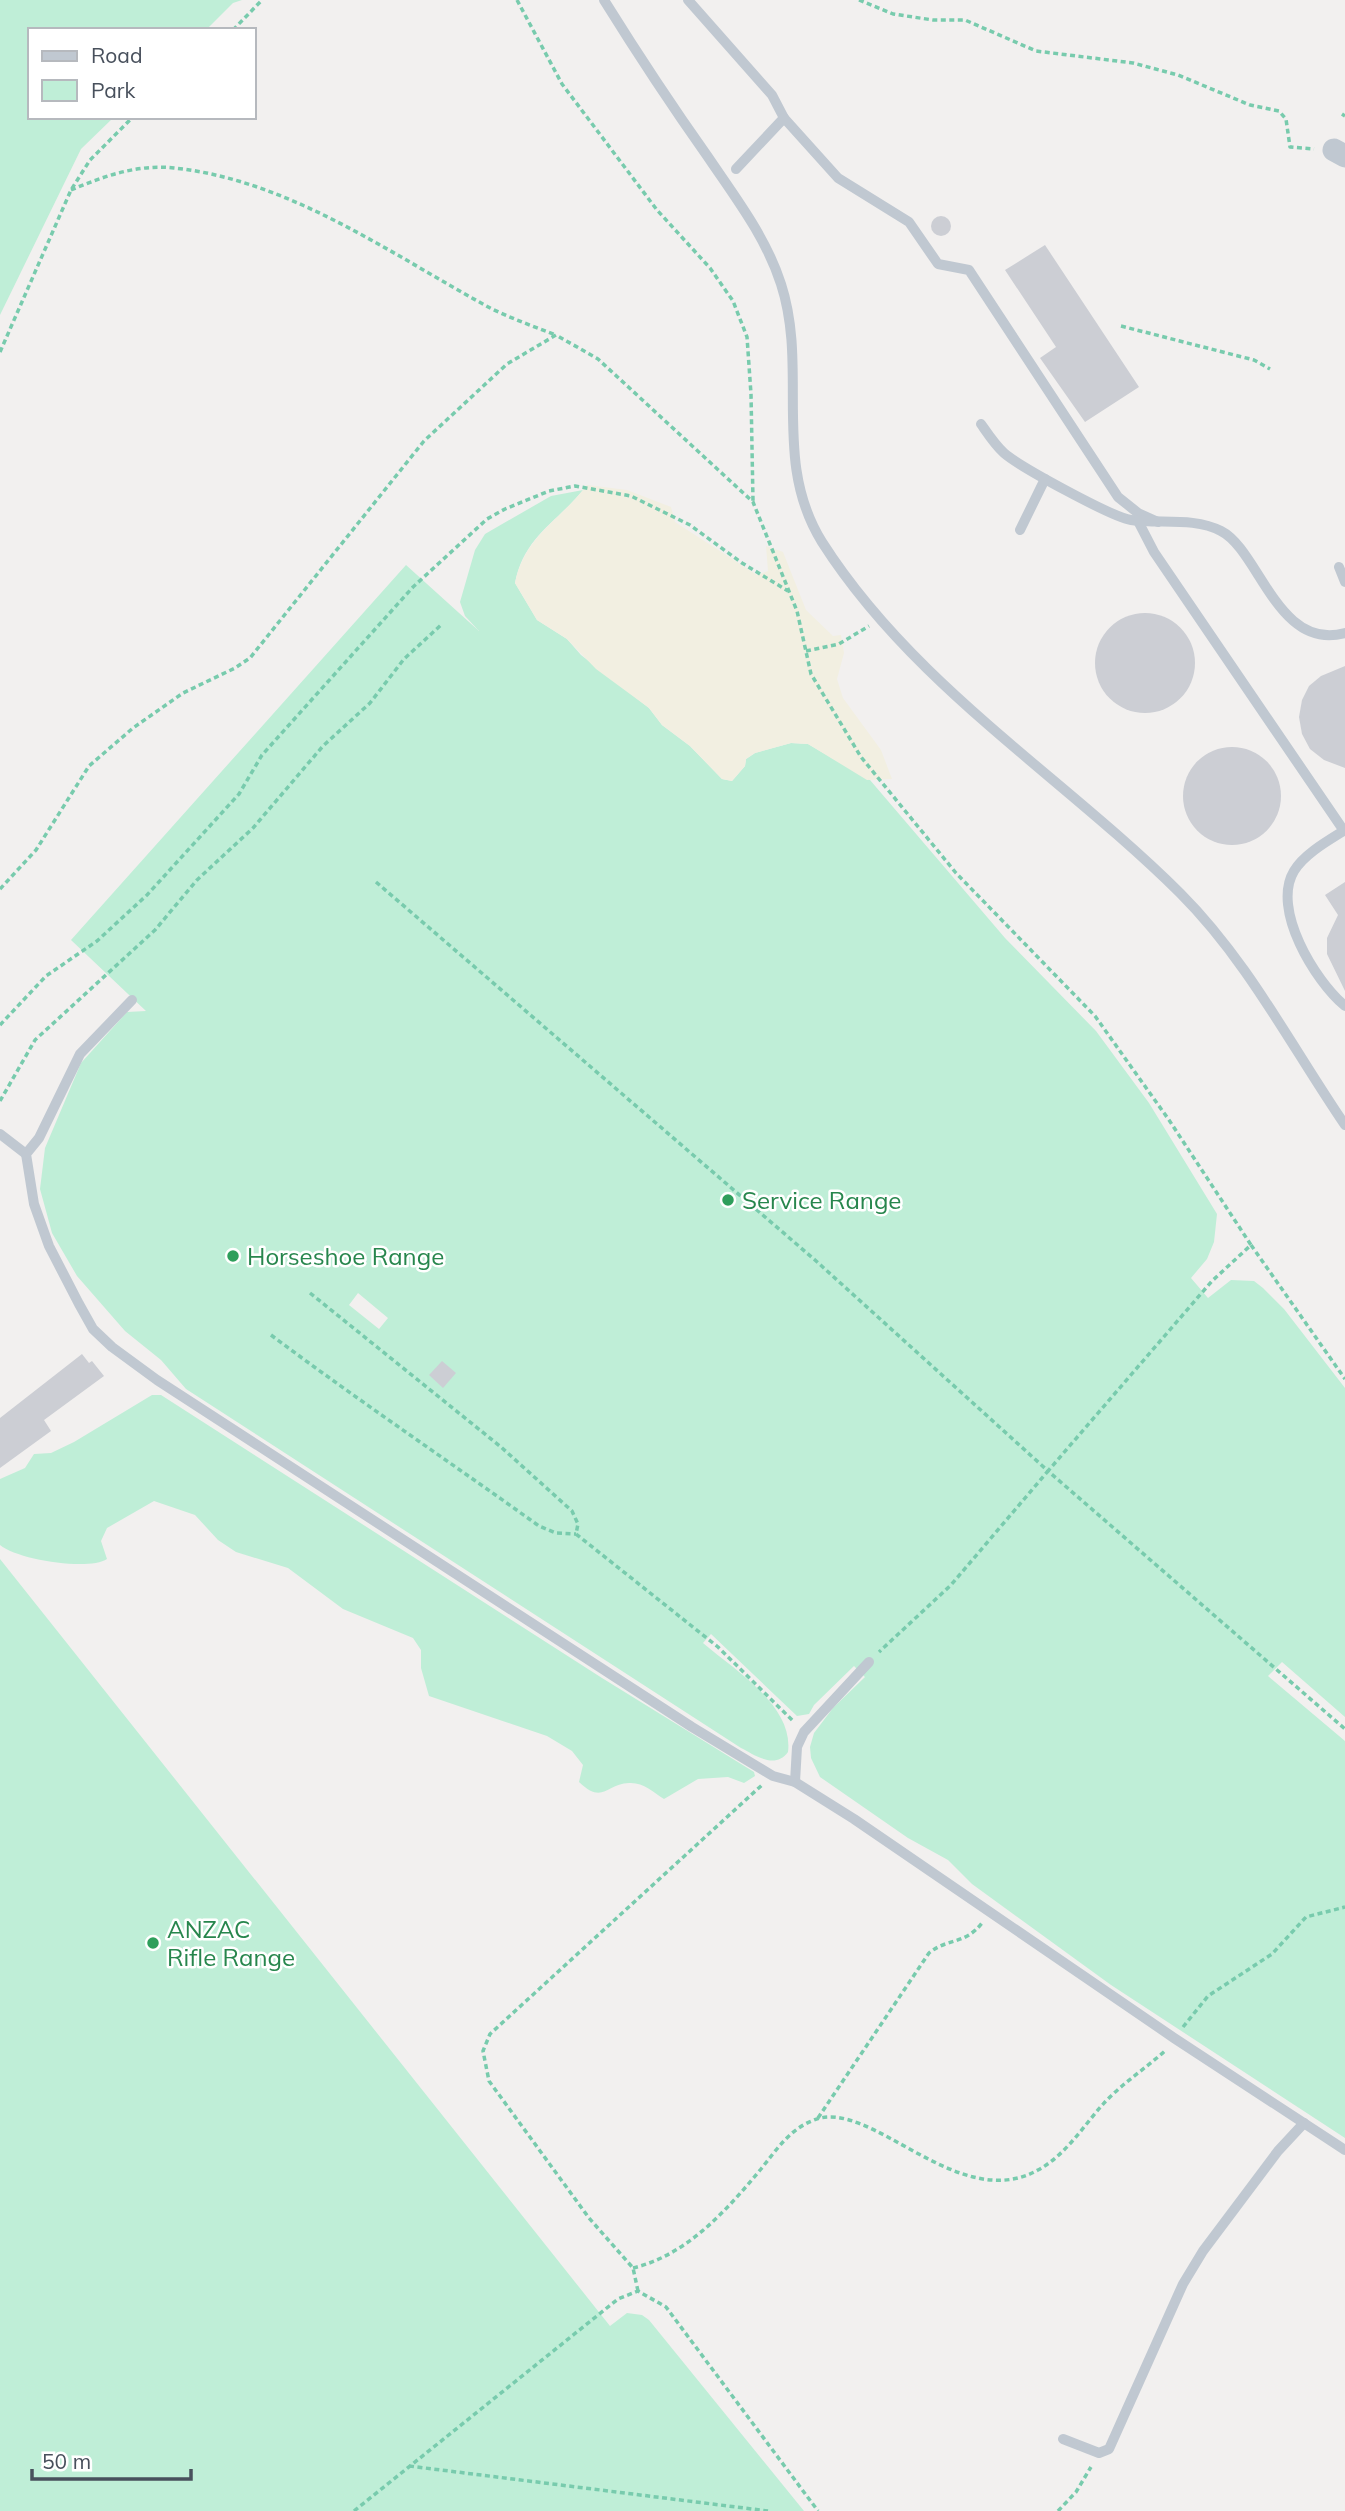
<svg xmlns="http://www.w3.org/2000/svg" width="1345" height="2511" viewBox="0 0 1345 2511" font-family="Mulish,sans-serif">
<rect width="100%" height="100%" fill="#f2f0ef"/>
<g fill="#bfeed7" fill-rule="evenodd">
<polygon points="0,0 242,0 233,3 206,30 30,30 30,117 114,117 81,149 0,315"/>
<path d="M583,490C555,524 524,537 515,583L537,620L567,639L581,655L649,708L662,725L690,746L722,779L732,781L745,766L746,759L755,753L791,743L808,744L870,780L1005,938L1096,1031L1149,1103L1217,1214L1214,1242L1207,1259L1191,1278L1208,1298L1231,1280L1254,1281L1263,1288L1284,1309L1345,1388V1717L1282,1662L1268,1676L1345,1741V2138L1111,1985L972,1884L948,1860L908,1838L820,1777L811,1758L810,1747L814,1733L833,1708L865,1677L854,1666L814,1705L809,1714L797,1716L711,1634L703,1643C734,1670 794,1705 788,1752C775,1770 755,1755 741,1748L186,1389L161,1360L125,1331L77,1276L52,1233L40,1189L45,1148L81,1063L127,1012L146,1011L71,940L406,565L479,631L465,616L460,602L475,550L485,534L551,496ZM358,1293L388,1318L379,1329L349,1305Z"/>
<path d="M152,1395H161L602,1678L754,1772L755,1776L744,1783L728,1777L698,1779L664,1799C653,1792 643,1782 629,1783C606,1784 603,1805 579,1782L583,1765L572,1751L547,1736L429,1696L421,1668V1650L413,1638L343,1609L288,1568L236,1552L218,1540L195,1515L154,1501L107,1528L101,1541L107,1559C89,1571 18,1560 0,1545V1479L25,1468L34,1454L51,1453L74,1442Z"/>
<polygon points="0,1559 610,2326 627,2313 642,2315 649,2320 804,2511 0,2511"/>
</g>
<path fill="#f2efe1" d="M587,485L627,490L671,507L675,522L757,575L768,571L766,546L783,552L806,610L833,636L841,635L844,653L837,679L843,698L881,750L892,779L867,780L808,744L791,743L755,753L746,759L745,766L732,781L722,779L690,746L662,725L649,708L596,669L567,639L537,620L515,583C525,535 560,521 587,485Z"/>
<g fill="#ccced4">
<circle cx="941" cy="226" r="10"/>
<polygon points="1045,245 1139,387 1085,422 1040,358 1056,347 1005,270"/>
<circle cx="1145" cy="663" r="50"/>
<polygon points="1345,666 1345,768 1324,760 1310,749 1302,734 1299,717 1302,700 1309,686 1321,676"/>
<circle cx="1232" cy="796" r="49"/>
<polygon points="1345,882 1345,991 1327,954 1327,938 1338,915 1325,895"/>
<polygon points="82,1354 89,1363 92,1361 104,1376 44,1420 51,1431 0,1468 0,1418"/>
<polygon points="442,1361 456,1373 443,1388 429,1375"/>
</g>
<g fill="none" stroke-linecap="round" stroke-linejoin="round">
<g stroke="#78cbad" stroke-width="3.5" stroke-dasharray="5 3.5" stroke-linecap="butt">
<polyline points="517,0 562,84 657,210 710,268 733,301 747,337 751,394 753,501"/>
<polyline points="859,0 893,14 933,20 965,20 1036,51 1133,63 1178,75 1250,105 1279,111 1286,119 1290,147 1314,149"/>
<polyline points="233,30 262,0"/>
<polyline points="1342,114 1345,116"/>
<path d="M71,190C104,176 138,164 174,168C290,180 392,255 492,309C513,319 535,327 556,335"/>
<polyline points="1121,326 1254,360 1270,369"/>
<polyline points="0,352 71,190 90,160 133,117"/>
<polyline points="806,651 839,644 869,626"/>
<polyline points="376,882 815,1260 1048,1471 951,1585 879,1652"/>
<polyline points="0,889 36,850 89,766 133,728 183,693 235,668 250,658 424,441 507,364 556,335 598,359 753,502 797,611 811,674 861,757 956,873 1095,1016 1169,1120 1251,1245 1212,1281 1048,1471 1345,1729"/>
<polyline points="0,1025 46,976 97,941 147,895 239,794 262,755 413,587 487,519 505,509 549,491 575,486 631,496 690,525 742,563 788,591"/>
<polyline points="0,1101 35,1040 155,930 197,880 253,828 323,746 370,703 404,659 441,625"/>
<polyline points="1251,1245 1345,1379"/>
<polyline points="310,1293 501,1447 572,1511 578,1524 576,1534 718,1647 793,1721"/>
<path d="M271,1335C359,1401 450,1462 539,1526L556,1533L576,1534"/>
<polyline points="1183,2027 1208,1996 1272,1954 1306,1917 1345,1907"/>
<path d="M818,2118L929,1953C947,1938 965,1945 982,1923"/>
<path d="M633,2268C687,2255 726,2211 761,2169C777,2149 790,2129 814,2120C871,2097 958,2215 1038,2170C1066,2155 1084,2125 1105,2102C1123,2083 1146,2068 1166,2050"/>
<polyline points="638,2291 633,2268 589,2218 489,2081 483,2051 490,2034 762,1785"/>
<polyline points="409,2466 768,2511"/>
<polyline points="354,2511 618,2299 638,2291 666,2307 818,2511"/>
<polyline points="1058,2511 1076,2492 1091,2467"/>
</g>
<g stroke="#c0c8d1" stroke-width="10">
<path d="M604,0C637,53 672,106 708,157C735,197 766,237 781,284C809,370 771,460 822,542C913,685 1061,775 1180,893C1248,961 1291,1046 1345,1125"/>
<polyline points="688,0 772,95 784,118 838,178 909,222 938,264 969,270 1118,497 1138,513 1158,522"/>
<polyline points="736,169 784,118"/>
<path d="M981,424C988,434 995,445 1004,453C1020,467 1112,517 1131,520C1160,524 1194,517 1221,531C1259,550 1278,652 1345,633"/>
<polyline points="1138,521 1154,552 1344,831"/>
<polyline points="1020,530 1045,479"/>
<polyline points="1339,567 1345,582"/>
<path d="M1345,830C1329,840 1304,854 1294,871C1271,909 1315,981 1345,1006"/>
<polyline points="132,1000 80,1054 39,1138 26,1154 34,1204 49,1246 79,1304 93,1329 112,1347 157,1380 692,1727 773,1776 795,1782 854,1819 1174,2038 1345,2150"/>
<polyline points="0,1134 26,1154"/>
<polyline points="795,1782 797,1747 804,1732 869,1662"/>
<polyline points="1063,2439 1099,2453 1109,2449 1183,2284 1203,2251 1278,2151 1304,2123"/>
</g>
<polyline stroke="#c0c8d1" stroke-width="23" points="1334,150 1345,156"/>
</g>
<g fill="#2e9e5b" stroke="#fff" stroke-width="2.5">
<circle cx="728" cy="1200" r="7"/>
<circle cx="233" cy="1256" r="7"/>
<circle cx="153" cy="1943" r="7"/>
</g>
<g text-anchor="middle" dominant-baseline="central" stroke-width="5" stroke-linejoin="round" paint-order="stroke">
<g font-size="24" fill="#27864d" stroke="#fff" text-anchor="start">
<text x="742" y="1200">Service Range</text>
<text x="247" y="1256">Horseshoe Range</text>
<text x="167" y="1929">ANZAC<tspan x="167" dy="28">Rifle Range</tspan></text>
</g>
</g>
<rect x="28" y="28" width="228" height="91" fill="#ffffff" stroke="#b6b9be" stroke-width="2"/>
<rect x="42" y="51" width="35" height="10" fill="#c0c8d1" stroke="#b6b9be" stroke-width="2"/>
<text x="91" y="63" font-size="21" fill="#48505c">Road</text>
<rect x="42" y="80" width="35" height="21" fill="#bfeed7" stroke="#b6b9be" stroke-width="2"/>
<text x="91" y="98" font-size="21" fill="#48505c">Park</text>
<path d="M32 2469v10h159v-10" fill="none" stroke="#48505c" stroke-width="3.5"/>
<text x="42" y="2469" font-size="21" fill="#48505c" stroke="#ffffff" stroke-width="5" paint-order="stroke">50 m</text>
</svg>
